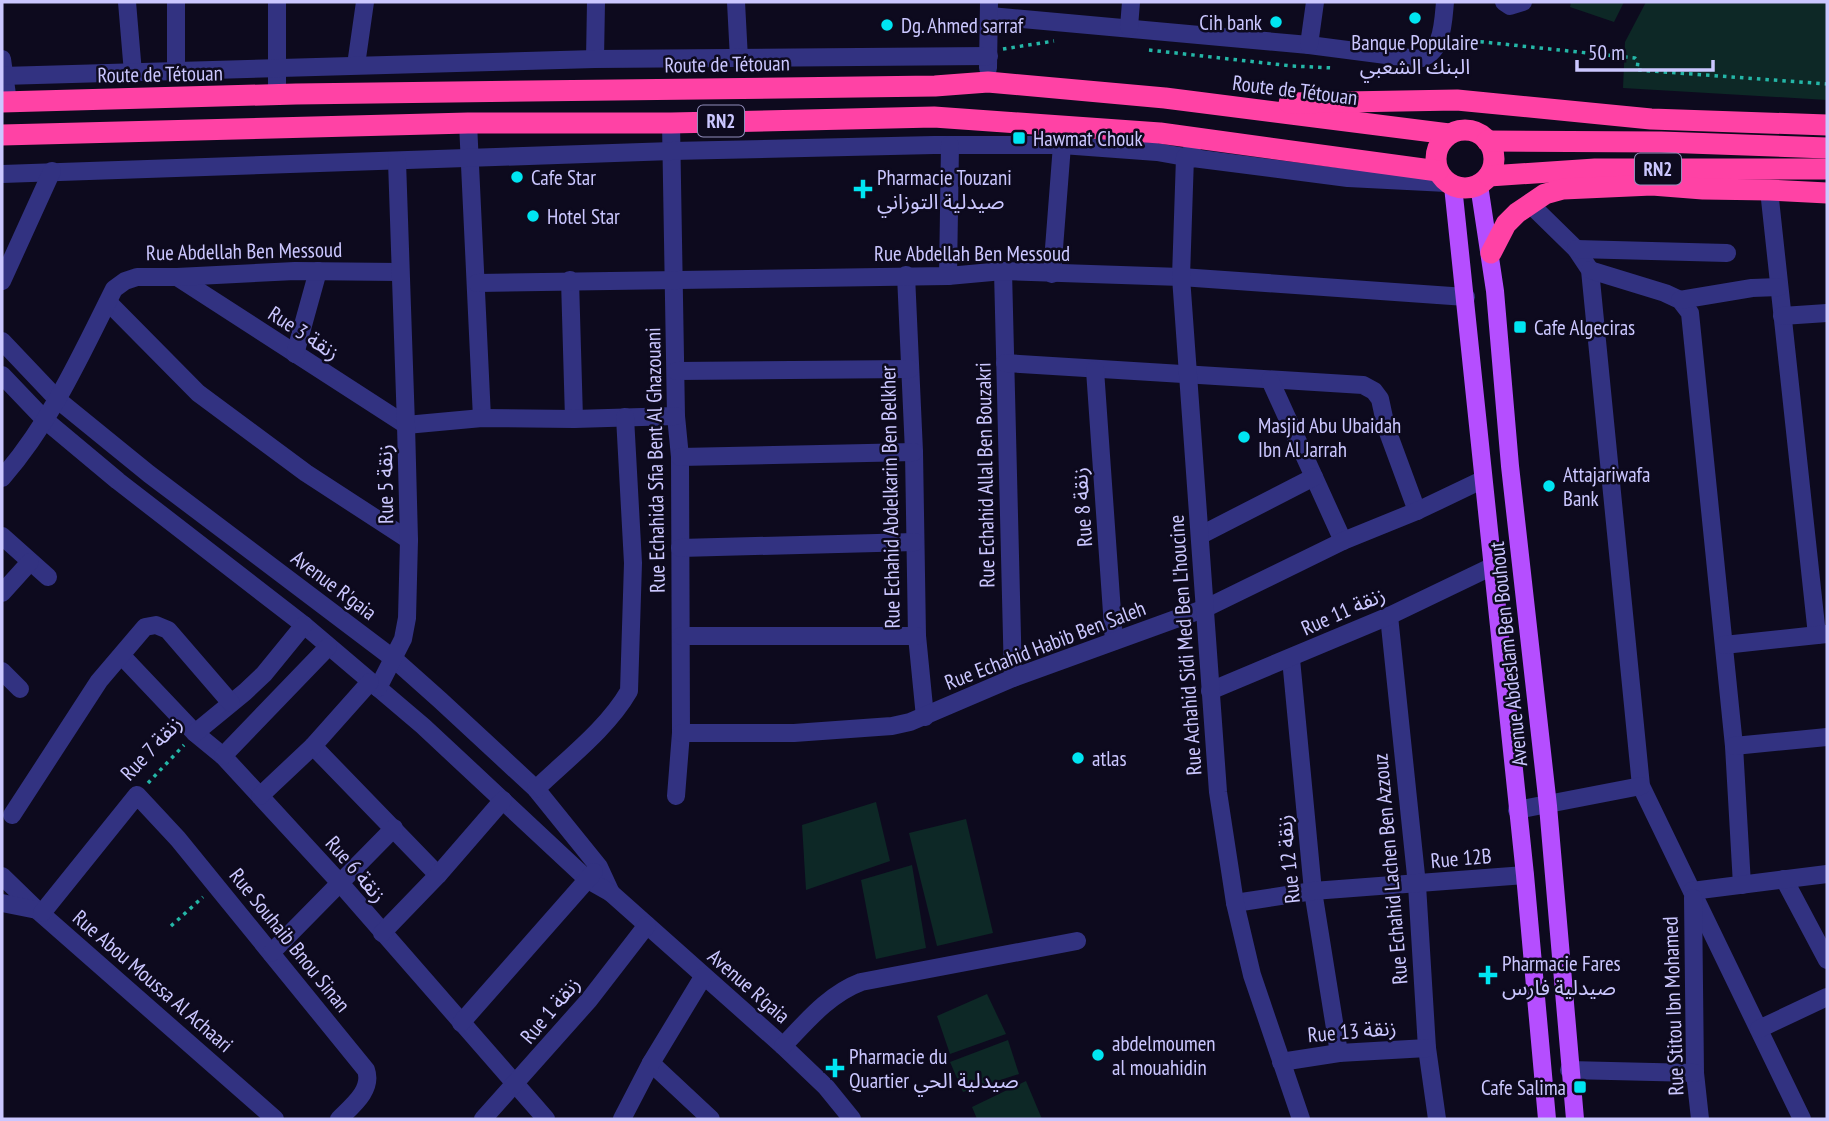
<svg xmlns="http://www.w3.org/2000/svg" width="1829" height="1121" viewBox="0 0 1829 1121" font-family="'PT Sans Narrow','Noto Sans Arabic',sans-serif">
<rect width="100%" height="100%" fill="#0d0a1e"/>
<g fill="#0d2826">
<polygon points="1571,2 1624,2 1614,22 1570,7"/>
<polygon points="1646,2 1827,2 1827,100 1623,88 1625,42"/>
<polygon points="876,802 890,861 806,890 802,825"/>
<polygon points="966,819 993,933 937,946 909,833"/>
<polygon points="912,865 926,948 876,959 861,880"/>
<polygon points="987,994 1006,1034 950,1054 937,1016"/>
<polygon points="1008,1040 1019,1074 963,1092 950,1062"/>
<polygon points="1026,1081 1042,1119 977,1119 972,1107"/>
</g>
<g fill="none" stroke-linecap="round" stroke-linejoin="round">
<g stroke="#24b6a7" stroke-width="3.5" stroke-dasharray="3.5 5" stroke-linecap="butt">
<polyline points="1455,39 1635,58 1638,61 1637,70 1827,84"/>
<polyline points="1003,49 1054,41"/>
<polyline points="1149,50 1292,66 1333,68"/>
<polyline points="148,783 184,745"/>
<polyline points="171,926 203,897"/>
</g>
<g stroke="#323281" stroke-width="18">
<polyline points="127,2 133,73"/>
<polyline points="176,2 176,71"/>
<polyline points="277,2 277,95"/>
<polyline points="736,2 739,59"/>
<polyline points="1504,2 1510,6 1523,2"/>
<path d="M990,16L1309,45L1417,59C1443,55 1443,23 1445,2"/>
<polyline points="1129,27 1131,2"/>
<polyline points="1309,45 1315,2"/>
<polyline points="2,59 8,102"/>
<polyline points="595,59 596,2"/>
<polyline points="356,65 365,2"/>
<polyline points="988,68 989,2"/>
<polyline points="2,76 595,59 989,56"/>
<polyline points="468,123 482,418"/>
<polyline points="671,123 676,416 680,457 681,733 676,796"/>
<polyline points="2,174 672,151 934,145 1062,145 1157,152 1185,157 1192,152"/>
<polyline points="1769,190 1817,635"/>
<polyline points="1529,203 1576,249 1590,270 1641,786 1802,1119"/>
<polyline points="1576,249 1727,253"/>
<polyline points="1590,270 1665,293 1680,300 1690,313 1734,746 1742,885"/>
<polyline points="1003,271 1013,678"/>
<polyline points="1052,274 1062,145"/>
<polyline points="906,275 914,452 917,636 925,717"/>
<polyline points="948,276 950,145"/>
<polyline points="177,277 406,425"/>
<polyline points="570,280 574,419"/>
<polyline points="2,281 52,171"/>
<polyline points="477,283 948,276 1003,271 1181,277 1466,297"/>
<polyline points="1680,300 1752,288 1779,287"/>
<polyline points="108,302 198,393 306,473 409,540"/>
<polyline points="1782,316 1827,313"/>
<polyline points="2,341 58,400 149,474 394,659 440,700 536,789 599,867 611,893"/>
<polyline points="295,354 318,271"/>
<polyline points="1005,363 1363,385 1374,391 1380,399 1386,427 1417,511"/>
<polyline points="1095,370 1114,641"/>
<polyline points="676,371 910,369"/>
<polyline points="2,375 45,420 118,481 304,625 423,726 588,880 611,893 783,1046 826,1087 852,1119"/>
<polyline points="1270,380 1343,541"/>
<polyline points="406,425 482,418 574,419 676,416"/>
<polyline points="680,457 914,452"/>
<path d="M2,478C51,422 81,355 114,289L125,281L137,277H177L295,271L400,272"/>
<polyline points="1201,535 1314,477"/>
<polyline points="2,536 48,577"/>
<polyline points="680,548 915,542"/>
<polyline points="2,593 30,562"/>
<polyline points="1389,616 1417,885 1427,1048 1437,1119"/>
<polyline points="681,636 917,636"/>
<polyline points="1724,645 1827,634"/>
<polyline points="122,656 195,733 223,756 340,883 546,1119"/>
<polyline points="1291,659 1313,891 1339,1053"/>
<polyline points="2,671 20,689"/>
<polyline points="378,688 403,639 407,618 409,540 406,425 397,161"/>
<polyline points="1210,691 1389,616 1491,567"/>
<polyline points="195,733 245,692 264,674 304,625"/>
<polyline points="681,733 794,733 892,726 910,722 1013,678 1206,608 1343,541 1417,511 1482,480"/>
<polyline points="313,746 438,875"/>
<polyline points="1734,746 1827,737"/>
<polyline points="223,756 328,647"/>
<path d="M536,789C567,759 607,729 629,691L633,563L625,417"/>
<polyline points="260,796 313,746 370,682"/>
<polyline points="1517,810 1641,786"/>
<polyline points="12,815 99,681 145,627 156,625 168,630 231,703"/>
<polyline points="2,876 37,910 275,1119"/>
<polyline points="1784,879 1827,960"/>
<polyline points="1692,891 1827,874"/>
<polyline points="1693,898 1695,1073 1700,1119"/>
<polyline points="2,903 37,910"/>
<polyline points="1235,903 1313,891 1525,875"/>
<path d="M42,913L137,795L178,839L366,1070C373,1090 352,1106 339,1119"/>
<polyline points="382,933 438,875 503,800"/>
<polyline points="271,953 394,828"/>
<polyline points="461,1023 594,872"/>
<polyline points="1759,1029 1827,997"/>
<path d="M783,1046C806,1022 829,994 861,982L1077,941"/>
<polyline points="1281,1062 1339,1053 1427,1048"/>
<polyline points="651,1063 711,1119"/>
<polyline points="1569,1070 1695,1073"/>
<polyline points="483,1119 589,1000 647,925"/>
<polyline points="622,1119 651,1063 703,977"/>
<polyline points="1301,1119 1252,975 1235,903 1218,792 1181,277 1185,157 1348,178 1447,183"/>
</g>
<g stroke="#b54eff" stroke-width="18">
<polyline points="1479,185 1495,291 1510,466 1548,806 1575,1119"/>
<polyline points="1453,186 1525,875 1547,1119"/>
</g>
<g stroke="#ff42a5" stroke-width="21">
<polyline points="2,102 296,94 935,86 988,82 1165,98 1449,134"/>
<polyline points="1289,103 1457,100 1651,119 1827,125"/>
<circle cx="1465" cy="159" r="29"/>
<polyline points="2,135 468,123 671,123 934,117 1160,133 1438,171"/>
<polyline points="1487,141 1661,142 1827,148"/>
<polyline points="1489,176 1595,169 1827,169"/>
<polyline points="1491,253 1506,224 1517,213 1545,194 1563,189 1652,185 1703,189 1769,190 1827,193"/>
</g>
</g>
<g fill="#00e5f2" stroke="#0d0a1e" stroke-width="2.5">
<circle cx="1415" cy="18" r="7"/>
<circle cx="1276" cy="22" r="7"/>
<circle cx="887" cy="25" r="7"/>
<rect x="1012" y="131" width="14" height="14" rx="3.5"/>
<circle cx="517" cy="177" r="7"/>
<path d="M859.5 178.5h7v7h7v7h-7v7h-7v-7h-7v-7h7z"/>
<circle cx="533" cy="216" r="7"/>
<rect x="1513" y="320" width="14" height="14" rx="3.5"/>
<circle cx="1244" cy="437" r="7"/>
<circle cx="1549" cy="486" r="7"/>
<circle cx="1078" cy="758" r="7"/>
<path d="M1484.5 964.5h7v7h7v7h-7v7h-7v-7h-7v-7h7z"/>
<circle cx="1098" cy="1055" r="7"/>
<path d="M831.5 1057.5h7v7h7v7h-7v7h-7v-7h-7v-7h7z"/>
<rect x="1573" y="1080" width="14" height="14" rx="3.5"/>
</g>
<g text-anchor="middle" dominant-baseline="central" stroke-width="5" stroke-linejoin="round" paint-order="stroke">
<g fill="#0d0a1e" stroke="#928ebc" stroke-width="2">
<rect x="698" y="105.5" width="46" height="31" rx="5"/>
<rect x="1635" y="153.5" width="46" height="31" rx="5"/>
</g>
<g font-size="19" font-weight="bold" fill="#cbc7ff">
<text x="721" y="121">RN2</text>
<text x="1658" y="169">RN2</text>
</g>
<g font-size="21" fill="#cbc7ff" stroke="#0d0a1e" text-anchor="start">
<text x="1262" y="22" text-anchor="end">Cih bank</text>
<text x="901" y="25">Dg. Ahmed sarraf</text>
<text x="1415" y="42" text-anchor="middle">Banque Populaire<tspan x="1415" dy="24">البنك الشعبي</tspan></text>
<text x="1033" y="138">Hawmat Chouk</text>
<text x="531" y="177">Cafe Star</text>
<text x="877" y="177">Pharmacie Touzani<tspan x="877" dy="24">صيدلية التوزاني</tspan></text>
<text x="547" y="216">Hotel Star</text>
<text x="1534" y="327">Cafe Algeciras</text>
<text x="1258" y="425">Masjid Abu Ubaidah<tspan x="1258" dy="24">Ibn Al Jarrah</tspan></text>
<text x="1563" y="474">Attajariwafa<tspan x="1563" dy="24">Bank</tspan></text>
<text x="1092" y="758">atlas</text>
<text x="1502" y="963">Pharmacie Fares<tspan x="1502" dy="24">صيدلية فارس</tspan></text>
<text x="1112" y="1043">abdelmoumen<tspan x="1112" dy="24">al mouahidin</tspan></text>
<text x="849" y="1056">Pharmacie du<tspan x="849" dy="24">Quartier صيدلية الحي</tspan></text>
<text x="1566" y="1087" text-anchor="end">Cafe Salima</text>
</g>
<g font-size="21" fill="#cbc7ff" stroke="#0d0a1e">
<text transform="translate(727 64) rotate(-1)">Route de Tétouan</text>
<text transform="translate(160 74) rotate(-1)">Route de Tétouan</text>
<text transform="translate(1295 90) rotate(7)">Route de Tétouan</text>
<text transform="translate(244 251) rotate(-1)">Rue Abdellah Ben Messoud</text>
<text x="972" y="253">Rue Abdellah Ben Messoud</text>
<text transform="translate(304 333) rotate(33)">Rue 3 زنقة</text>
<text transform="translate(655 460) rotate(-91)">Rue Echahida Sfia Bent Al Ghazouani</text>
<text transform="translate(985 475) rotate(-91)">Rue Echahid Allal Ben Bouzakri</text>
<text transform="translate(385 484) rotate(-91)">Rue 5 زنقة</text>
<text transform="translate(890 497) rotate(-91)">Rue Echahid Abdelkarin Ben Belkher</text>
<text transform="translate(1082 507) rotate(-94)">Rue 8 زنقة</text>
<text transform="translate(334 585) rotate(37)">Avenue R'gaia</text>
<text transform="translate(1343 611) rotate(-24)">Rue 11 زنقة</text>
<text transform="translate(1045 645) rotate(-21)">Rue Echahid Habib Ben Saleh</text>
<text transform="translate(1185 645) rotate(-94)">Rue Achahid Sidi Med Ben L'houcine</text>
<text transform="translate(1508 654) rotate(-96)">Avenue Abdeslam Ben Bouhout</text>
<text transform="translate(151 748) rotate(-47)">Rue 7 زنقة</text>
<text transform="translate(1461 858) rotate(-5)">Rue 12B</text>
<text transform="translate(1288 859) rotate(-96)">Rue 12 زنقة</text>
<text transform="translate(356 869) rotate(49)">Rue 6 زنقة</text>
<text transform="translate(1390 869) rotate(-95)">Rue Echahid Lachen Ben Azzouz</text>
<text transform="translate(290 940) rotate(51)">Rue Souhaib Bnou Sinan</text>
<text transform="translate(153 981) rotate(41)">Rue Abou Moussa Al Achaari</text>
<text transform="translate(749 986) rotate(41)">Avenue R'gaia</text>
<text transform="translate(1673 1006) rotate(-92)">Rue Stitou Ibn Mohamed</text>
<text transform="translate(550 1010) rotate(-50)">Rue 1 زنقة</text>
<text transform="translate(1352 1031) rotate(-5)">Rue 13 زنقة</text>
</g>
</g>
<rect width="1829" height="1121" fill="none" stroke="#cbc7ff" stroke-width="7"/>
<path d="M1577 60v10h136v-10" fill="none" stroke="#cbc7ff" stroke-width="3.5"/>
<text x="1588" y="60" font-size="21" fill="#cbc7ff" stroke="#0d0a1e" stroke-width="5" paint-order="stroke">50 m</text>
</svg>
